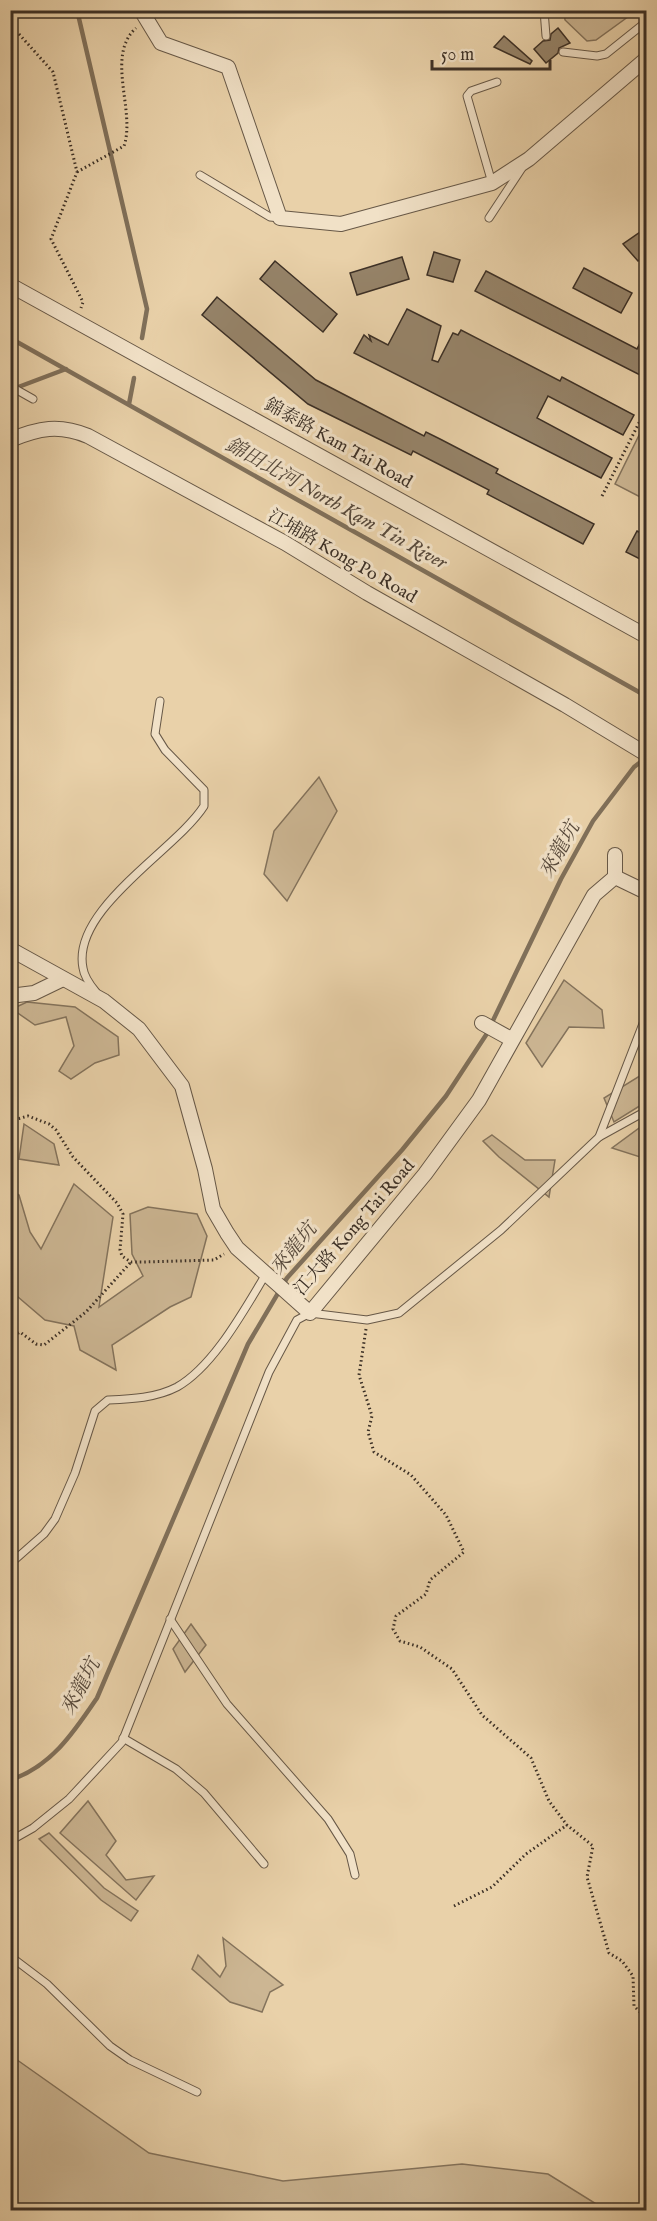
<svg xmlns="http://www.w3.org/2000/svg" width="657" height="2221" viewBox="0 0 657 2221" font-family="'IM FELL English','Noto Serif TC',serif">
<rect width="100%" height="100%" fill="#e9d1a9"/>
<filter id="stains"><feTurbulence type="fractalNoise" baseFrequency=".00333" numOctaves="4"/><feColorMatrix values="0 0 0 0 .2 0 0 0 0 .09 0 0 0 0 .02 0 0 0 .5 -.17"/></filter>
<radialGradient id="worn" r=".72"><stop offset=".6" stop-color="#630" stop-opacity="0"/><stop offset="1" stop-color="#630" stop-opacity=".3"/></radialGradient>
<g fill="#ccb693" stroke="#84735c" stroke-width="1.5">
<polygon points="564,11 564,10 636,11 596,40 587,41 565,20"/>
<polygon points="646,421 646,500 615,484"/>
<polygon points="319,777 337,811 287,901 264,874 274,831"/>
<polygon points="564,980 602,1010 604,1028 569,1027 542,1067 526,1043"/>
<polygon points="27,1002 75,1007 118,1037 119,1055 95,1063 71,1079 59,1071 74,1046 66,1017 35,1025 12,1009"/>
<polygon points="646,1072 646,1102 614,1122 604,1098"/>
<polygon points="646,1123 646,1150 640,1157 612,1148"/>
<polygon points="24,1124 54,1144 59,1165 19,1159"/>
<polygon points="492,1135 525,1160 555,1160 549,1197 499,1157 483,1141"/>
<polygon points="74,1184 113,1217 99,1307 143,1276 132,1254 130,1214 148,1207 197,1214 207,1236 191,1297 170,1307 112,1345 116,1370 80,1350 74,1326 45,1320 11,1291 11,1190 19,1195 30,1232 41,1249"/>
<polygon points="191,1624 206,1645 185,1672 173,1649"/>
<polygon points="88,1801 116,1841 106,1855 126,1880 154,1876 136,1900 60,1833"/>
<polygon points="49,1833 104,1888 138,1911 131,1921 101,1900 39,1839"/>
<polygon points="223,1938 283,1985 270,1992 262,2012 230,2002 192,1969 198,1955 220,1977 226,1966"/>
<polygon points="13,2057 149,2153 283,2181 462,2164 548,2174 606,2210 11,2210 10,2060"/>
</g>
<g fill="none" stroke-linecap="round" stroke-linejoin="round">
<g stroke="#80705a" stroke-width="4.5">
<polyline points="77,10 147,309 142,338"/>
<polyline points="10,338 646,696"/>
<polyline points="13,389 66,369"/>
<polyline points="129,404 134,378"/>
<path d="M10,1780C51,1767 74,1732 97,1698L248,1344L287,1278L402,1150L446,1096L486,1035L561,879L593,821L634,767L646,758"/>
</g>
</g>
<g fill="#96846a" stroke="#3c3026" stroke-width="1.5">
<polygon points="558,28 570,43 559,48 558,53 546,63 534,49 543,41 550,40 551,34"/>
<polygon points="504,36 532,61 530,64 494,47"/>
<polygon points="646,228 646,255 638,261 623,244"/>
<polygon points="434,252 460,260 453,282 427,275"/>
<polygon points="402,257 409,279 357,295 350,273"/>
<polygon points="275,261 337,314 323,332 260,279"/>
<polygon points="584,268 632,293 621,313 573,288"/>
<polygon points="486,271 637,349 646,331 646,378 475,291"/>
<polygon points="217,297 316,380 424,436 426,432 440,439 498,469 496,473 594,524 583,544 487,494 489,490 452,471 413,451 411,455 308,404 202,315"/>
<polygon points="407,309 441,326 432,360 438,362 453,333 458,335 461,330 560,381 562,377 634,415 623,435 548,396 537,418 612,458 601,478 354,353 364,335 371,341 369,335 388,345"/>
<polygon points="637,531 646,536 646,562 626,552"/>
</g>
<g fill="none" stroke-linecap="round" stroke-linejoin="round">
<defs>
<g id="lane">
<polyline points="544,10 546,36"/>
<polyline points="563,52 597,56 606,54 646,22"/>
<polyline points="200,175 270,217 280,218"/>
<polyline points="492,183 467,96 471,91 497,82"/>
<polyline points="489,218 522,168"/>
<polyline points="10,386 33,399"/>
<path d="M96,992C91,986 84,976 83,968C71,909 176,850 204,806V790L165,750L155,734L160,701"/>
<polyline points="599,1137 646,1111"/>
<path d="M10,1564L44,1534L55,1519L75,1473L95,1411L108,1400C131,1399 156,1398 177,1387C214,1366 244,1310 266,1274"/>
<polyline points="170,1619 227,1704 328,1819 350,1854 355,1875"/>
<polyline points="123,1738 176,1769 204,1793 264,1864"/>
<polyline points="10,1841 33,1828 69,1799 122,1742 269,1372 297,1320 310,1313 367,1320 399,1313 501,1230 599,1137 646,1016"/>
<polyline points="10,1956 47,1984 110,2046 130,2060 197,2092"/>
</g>
<g id="street">
<polyline points="141,10 161,43 228,67 280,218 341,224 492,183 529,159 646,59"/>
<polyline points="10,285 646,636"/>
<path d="M10,440C39,428 59,424 88,436L285,543L367,593L565,705L646,754"/>
<polyline points="615,877 615,855"/>
<polyline points="10,949 104,1001 139,1029 182,1086 205,1169 213,1209 227,1233 237,1248 310,1313 425,1174 479,1100 594,895 615,877 646,892"/>
<polyline points="10,996 34,993 63,979"/>
<polyline points="482,1023 511,1039"/>
</g>
</defs>
<use href="#lane" stroke="#675847" stroke-width="9"/>
<use href="#street" stroke="#675847" stroke-width="16"/>
<g stroke="#3c3026" stroke-width="3" stroke-dasharray="1.5 3" stroke-linecap="butt">
<polyline points="10,24 53,72 77,172 51,239 83,302 81,308"/>
<path d="M77,172L124,146C136,111 105,56 136,28"/>
<polyline points="602,496 646,409"/>
<polyline points="646,518 646,517"/>
<polyline points="10,1121 28,1116 49,1124 56,1130 73,1157 117,1203 123,1214 120,1250 122,1256 131,1262 142,1262 214,1260 224,1254"/>
<polyline points="366,1329 359,1375 372,1416 368,1432 374,1452 411,1475 446,1515 464,1552 430,1580 426,1594 396,1616 393,1629 400,1641 420,1647 452,1669 482,1715 531,1758 549,1801 567,1825 593,1846 587,1877 609,1953 622,1961 633,1976 634,2006 646,2018"/>
<polyline points="10,1338 20,1332 36,1344 44,1345 86,1312 131,1262"/>
<polyline points="454,1906 492,1887 526,1854 567,1825"/>
</g>
<use href="#lane" stroke="#f1e1c7" stroke-width="7"/>
<use href="#street" stroke="#f1e1c7" stroke-width="14"/>
</g>
<g text-anchor="middle" dominant-baseline="central" stroke-width="6" stroke-linejoin="round" paint-order="stroke">
<g font-size="18" fill="#3c3026" stroke="#f1e1c7">
<text transform="translate(338 444) rotate(29)">錦泰路 Kam Tai Road</text>
<text transform="translate(342 557) rotate(30)">江埔路 Kong Po Road</text>
<text transform="translate(355 1228) rotate(-49)">江大路 Kong Tai Road</text>
</g>
<g font-size="20" font-style="italic" fill="#584a3c" stroke="#f1e1c7">
<text transform="translate(336 504) rotate(29)">錦田北河 North Kam Tin River</text>
<text transform="translate(560 850) rotate(-61)">來龍坑</text>
<text transform="translate(294 1249) rotate(-51)">來龍坑</text>
<text transform="translate(81 1687) rotate(-62)">來龍坑</text>
</g>
</g>
<rect width="657" height="2221" fill="none" stroke="#e9d1a9" stroke-width="36"/>
<rect x="12" y="12" width="633" height="2197" fill="none" stroke="#3c3026" stroke-width="3"/>
<rect x="18" y="18" width="621" height="2185" fill="none" stroke="#3c3026" stroke-width="1.5"/>
<path d="M432 60v9h118v-9" fill="none" stroke="#3c3026" stroke-width="3"/>
<text x="441" y="60" font-size="18" fill="#3c3026" stroke="#f1e1c7" stroke-width="4.5" paint-order="stroke">50 m</text>
<rect width="100%" height="100%" filter="url(#stains)"/>
<rect width="100%" height="100%" fill="url(#worn)"/>
</svg>
